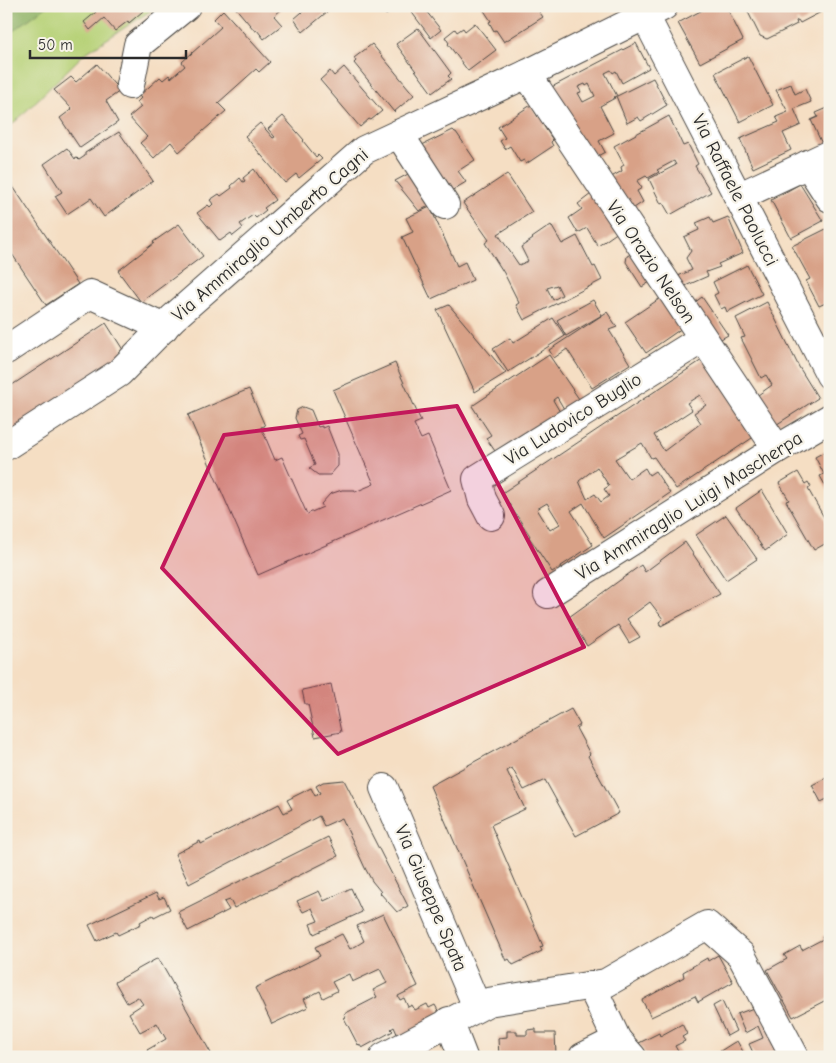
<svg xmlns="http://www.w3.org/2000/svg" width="836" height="1063" viewBox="0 0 836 1063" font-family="'Comic Neue',sans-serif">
<rect width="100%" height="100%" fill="#f7f3e8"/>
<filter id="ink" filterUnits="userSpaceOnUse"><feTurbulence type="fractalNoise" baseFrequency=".02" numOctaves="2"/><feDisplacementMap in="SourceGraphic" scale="10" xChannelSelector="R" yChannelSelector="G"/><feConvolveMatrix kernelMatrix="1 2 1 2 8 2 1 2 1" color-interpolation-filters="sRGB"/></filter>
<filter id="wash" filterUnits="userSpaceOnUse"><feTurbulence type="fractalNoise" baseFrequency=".0096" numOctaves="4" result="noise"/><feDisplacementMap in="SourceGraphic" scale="20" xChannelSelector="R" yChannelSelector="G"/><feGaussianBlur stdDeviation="1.12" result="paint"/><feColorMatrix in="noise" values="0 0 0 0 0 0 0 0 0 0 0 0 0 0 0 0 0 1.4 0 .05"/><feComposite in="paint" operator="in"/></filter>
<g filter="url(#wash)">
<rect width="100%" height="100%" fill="#f5dec3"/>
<polygon fill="#b7d278" stroke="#717e52" points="6,6 158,6 84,54 14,123 6,128"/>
<polygon fill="#91b468" stroke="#5e704a" points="6,6 47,6 10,33 6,28"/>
<g id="blocks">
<g fill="#d8a187" fill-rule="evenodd">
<polygon points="91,6 149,6 129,23 128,21 115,31 104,18 90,30 84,22 96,12"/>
<polygon points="234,6 283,6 284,7 274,16 282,25 264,39 257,30 255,31"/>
<polygon points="309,6 334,6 303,32 294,19"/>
<polygon points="379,6 398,6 386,15"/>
<polygon points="407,6 422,6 441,30 431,38"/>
<polygon points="481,6 535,6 543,17 504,42 496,30 494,31 489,22 491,21"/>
<polygon points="710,6 726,6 743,40 700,63 678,23"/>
<polygon points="745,6 813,6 814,9 819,7 821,12 800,23 798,20 796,21 797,24 767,39 760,36"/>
<polygon points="223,10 270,62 259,72 256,69 218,103 226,111 179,152 171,142 154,158 140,143 147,137 129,117 141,107 137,102 141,98 139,96 160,77 163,80 169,75 171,78 185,66 182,62 221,27 214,19"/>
<polygon points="475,23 496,50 468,71 448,44 449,43 445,37 455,29 457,32 463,28 465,31"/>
<polygon points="418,28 451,73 448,76 451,79 432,93 396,44"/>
<path d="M636,43L649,68L622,83L616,71L613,73L611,70L605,73L617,96L653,78L667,105L641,121L638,117L627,123L616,96L614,97L615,98L600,106L614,133L599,141L605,152L592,159L546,90ZM585,84L586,86L589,84L595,96L583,102L578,93L581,92L578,87Z"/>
<polygon points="372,44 414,95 394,112 354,63 356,61 354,58"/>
<polygon points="748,56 773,105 740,122 715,73"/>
<polygon points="97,64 120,91 106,101 118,122 80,148 60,118 72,109 54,90 71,77 76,82"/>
<polygon points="344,67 382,111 371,120 369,119 360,127 320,80 330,71 334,76"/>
<polygon points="791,84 795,94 805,89 811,102 794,109 801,125 783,133 791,150 753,168 740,139 779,122 776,117 788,112 776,90"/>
<polygon points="531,105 538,117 543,113 548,122 543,125 553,140 551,142 553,146 526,164 524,160 520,162 510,146 505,149 500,141 505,138 498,127"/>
<polygon points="830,107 830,143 823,146 811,120 818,117 816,113"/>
<polygon points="283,116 304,140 303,141 316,157 318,155 322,159 299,178 296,174 285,183 245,136 260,123 273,138 275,137 268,129"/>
<polygon points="669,116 683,146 688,144 698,164 695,166 711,192 670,215 663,203 661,204 649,179 676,165 674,161 657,170 659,172 648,178 646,176 637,181 642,188 637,191 643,202 628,212 606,180 622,171 621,167 624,165 614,146"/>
<polygon points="453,130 455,132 456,132 475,160 458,171 466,182 451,191 420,146"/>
<polygon points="119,132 153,181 104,217 91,198 67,214 55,196 62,192 44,164 67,148 75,159 77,158 79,160 85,156 85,153"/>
<polygon points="254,169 275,200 264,208 266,210 256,218 253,215 240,224 243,228 233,236 231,233 220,241 197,213 208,205 210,207 213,204 210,200 219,194 221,196 232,188 231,186 240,178 243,182 245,181 243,178"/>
<polygon points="412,172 435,203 419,211 395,181"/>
<path d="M507,174L532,212L498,234L519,265L528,261L521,247L533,239L532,238L551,225L562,244L577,236L593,267L595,266L602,280L524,320L516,305L519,303L504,273L485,243L489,240L463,203ZM557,285L562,295L553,300L547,288Z"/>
<polygon points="6,176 78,284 46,305 6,245"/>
<polygon points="800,184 823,221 791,238 771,200"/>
<polygon points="591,194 625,227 598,246 587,228 578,233 569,218 582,209 578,204"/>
<polygon points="430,207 457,266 465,262 473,280 431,299 402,237 413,232 406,218"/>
<polygon points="710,217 713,223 728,217 743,253 718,264 720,267 706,272 708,276 676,290 671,279 692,270 686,258 691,251 684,237 699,230 696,223"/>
<polygon points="179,224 203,256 141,302 118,271 154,243 153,242"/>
<polygon points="830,227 830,301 819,306 806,281 810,279 792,246"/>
<polygon points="631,254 658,277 642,287 626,262 627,256"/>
<polygon points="747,265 762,294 727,312 725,307 721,309 714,295 718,293 713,282"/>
<polygon points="665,295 685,326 646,353 625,322"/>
<polygon points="702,297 728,335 714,343 690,306"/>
<polygon points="593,300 602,315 566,336 557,320"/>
<polygon points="767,302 799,367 818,398 771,428 751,400 772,385 766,375 761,378 741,338 745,337 736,318"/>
<polygon points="449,305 506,373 475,392 437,310"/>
<polygon points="607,312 617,327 609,330 630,364 592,388 567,349 554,358 549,350"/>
<polygon points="553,318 565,336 508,372 493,349 510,338 513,343"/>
<polygon points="106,323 127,356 6,436 6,389"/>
<polygon points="549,355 579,399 564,409 557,397 553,400 560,412 497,454 486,438 491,435 472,406"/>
<path d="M708,356L761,432L676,489L654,457L651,458L642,443L615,459L629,479L645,468L649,475L655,471L670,493L604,538L583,503L571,511L593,545L552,572L529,537L530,536L502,493ZM700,395L706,405L694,413L701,423L664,451L654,435L692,410L687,403ZM597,467L609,486L604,489L609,496L601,502L595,494L587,499L579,481ZM547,503L560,524L550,530L537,509Z"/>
<polygon points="395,363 421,421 414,424 421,439 428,436 451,490 258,575 188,415 249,389 265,426 261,427 275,460 282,457 307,514 323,507 321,504 330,494 342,490 355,490 355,492 374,484 333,390"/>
<polygon points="303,407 311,410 318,427 322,426 322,428 327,426 338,454 338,466 330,475 318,475 309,468 315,465 304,439 300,440 298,436 302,434 295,418 297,410"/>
<polygon points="830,449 830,494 820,476 824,474 815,457"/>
<polygon points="798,472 805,484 808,482 811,487 808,489 830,528 830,541 814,550 786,501 789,500 779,483"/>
<polygon points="762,490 788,534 765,551 736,508"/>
<polygon points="726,515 757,559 726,580 696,535"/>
<polygon points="685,542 720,594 661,626 659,622 663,619 650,602 627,619 640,637 629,643 618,625 587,646 569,617 641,565 645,572"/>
<polygon points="331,684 341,732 315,737 308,704 305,704 302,690"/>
<polygon points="571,709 580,725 576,728 590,754 588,756 619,813 576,836 545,780 524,790 512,768 507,771 525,809 491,825 543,946 540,947 542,951 513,965 509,959 506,961 430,786"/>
<polygon points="830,776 830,805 827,799 821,802 812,785"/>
<polygon points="344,780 408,906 397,912 380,893 381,892 372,881 365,868 342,818 324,826 319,816 189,884 175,854 200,841 201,844 279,804 284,813 292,809 287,800 311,788 315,796 320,793 316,786 323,782"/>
<polygon points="328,837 338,856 234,908 230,900 224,902 229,910 188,931 178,912"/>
<polygon points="351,888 362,912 314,934 310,924 318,921 312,908 303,912 297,901 319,891 324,901"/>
<polygon points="156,893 159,899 164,897 170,909 154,917 153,915 140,922 141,924 118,935 116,932 97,941 89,925"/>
<polygon points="383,914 418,986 398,996 400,1000 404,998 408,1007 412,1005 415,1010 427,1004 429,1008 435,1005 441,1016 399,1038 394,1027 391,1029 393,1031 362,1048 359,1044 358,1045 344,1018 346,1017 344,1014 377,997 373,990 387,983 380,969 352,982 349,974 332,982 337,991 323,998 320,991 304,999 308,1007 272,1024 255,988 320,956 315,947 342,934 350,949 356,946 364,941 357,926"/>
<polygon points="830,932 830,998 793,1017 767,970 787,959 784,955 800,946 802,950 823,939 822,937"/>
<polygon points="718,955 733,982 698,1002 695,996 651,1017 642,1000 684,977 683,972 707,958 708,961"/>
<polygon points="158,958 170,979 213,1057 169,1057 167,1054 162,1057 151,1057 147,1050 166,1039 157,1023 140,1032 129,1013 143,1004 138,997 127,1003 115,982"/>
<polygon points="722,1001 736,1031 727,1036 713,1006"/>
<polygon points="762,1005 790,1057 755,1057 749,1044 763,1038 758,1026 745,1033 737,1014"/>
<polygon points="682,1024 687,1034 682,1037 685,1041 675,1046 681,1057 647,1057 639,1043 659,1033 660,1036"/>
<polygon points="536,1029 536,1033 555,1033 556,1055 553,1057 499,1057 498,1038 507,1037 507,1031 517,1031 517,1035 527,1035 527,1030"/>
<polygon points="737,1041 746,1057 711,1057 733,1043"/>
<polygon points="426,1047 430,1057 413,1057"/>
</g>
</g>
</g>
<g filter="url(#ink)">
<use href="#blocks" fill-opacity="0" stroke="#494642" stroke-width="1"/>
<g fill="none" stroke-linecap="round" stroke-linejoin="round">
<defs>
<g id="minor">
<polyline points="640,6 830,375"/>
<polyline points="527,74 777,449"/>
<polyline points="130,85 138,45 186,6"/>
<polyline points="399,134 445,205"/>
<polyline points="808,164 830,198"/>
<polyline points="738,197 830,154"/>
<polyline points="6,350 90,294 164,328"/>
<polyline points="6,446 119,373 173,318 364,150 527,74 664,6"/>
<polyline points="491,516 482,499 477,479 702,339"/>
<polyline points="548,594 777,449 830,418"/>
<polyline points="384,788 477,1007"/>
<polyline points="591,985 617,1040 632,1057"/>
<polyline points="449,1021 463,1057"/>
<polyline points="384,1057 488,1002 606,983 707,925 741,955 795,1057"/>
<polyline points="583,1057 617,1040"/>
</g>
</defs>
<use href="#minor" stroke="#494642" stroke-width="30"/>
<use href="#minor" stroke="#fff" stroke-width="28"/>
</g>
</g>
<path fill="#c2185b" fill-opacity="0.2" stroke="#c2185b" stroke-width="4" stroke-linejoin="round" d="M457,406L584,647L338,754L162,568L224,435Z"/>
<g text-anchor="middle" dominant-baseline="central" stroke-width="4.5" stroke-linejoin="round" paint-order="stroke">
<g font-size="19" fill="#2b2b2b" stroke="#f7f3e8">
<text transform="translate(735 190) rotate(63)">Via Raffaele Paolucci</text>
<text transform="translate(270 235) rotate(-41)">Via Ammiraglio Umberto Cagni</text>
<text transform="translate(651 262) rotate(56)">Via Orazio Nelson</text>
<text transform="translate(573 419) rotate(-32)">Via Ludovico Buglio</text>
<text transform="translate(689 506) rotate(-32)">Via Ammiraglio Luigi Mascherpa</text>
<text transform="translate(431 898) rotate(67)">Via Giuseppe Spata</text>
</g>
</g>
<rect width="836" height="1063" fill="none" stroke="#f7f3e8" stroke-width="25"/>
<path d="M30 50v8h156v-8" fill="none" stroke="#2b2b2b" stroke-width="2.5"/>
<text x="38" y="50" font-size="15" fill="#2b2b2b" stroke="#f7f3e8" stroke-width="4" paint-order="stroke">50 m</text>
</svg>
